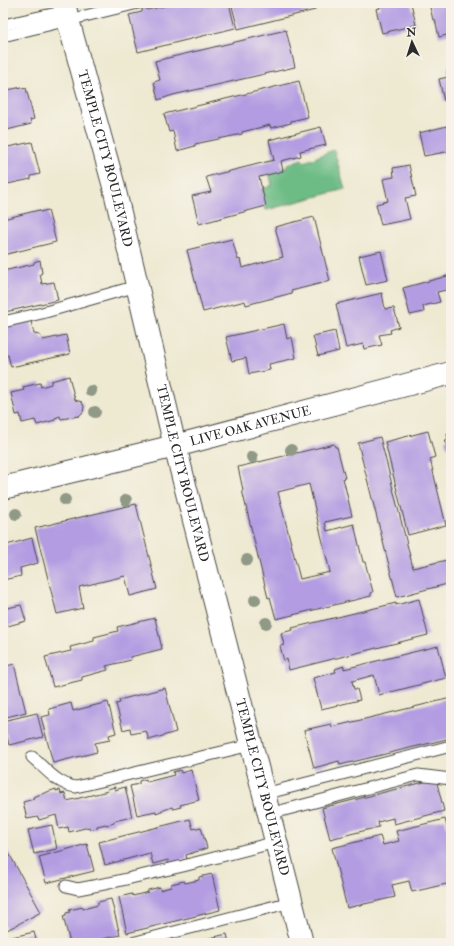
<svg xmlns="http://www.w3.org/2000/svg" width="454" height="946" viewBox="0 0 454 946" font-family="'IM FELL Double Pica',serif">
<rect width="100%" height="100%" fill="#f7f3e8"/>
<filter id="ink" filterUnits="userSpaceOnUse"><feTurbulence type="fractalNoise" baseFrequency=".025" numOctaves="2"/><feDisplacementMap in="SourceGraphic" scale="8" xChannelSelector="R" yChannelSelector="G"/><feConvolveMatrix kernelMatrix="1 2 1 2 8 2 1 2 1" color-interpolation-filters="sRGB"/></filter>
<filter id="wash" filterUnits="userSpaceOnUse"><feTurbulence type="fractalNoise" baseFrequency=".012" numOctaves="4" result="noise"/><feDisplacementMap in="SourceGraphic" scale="16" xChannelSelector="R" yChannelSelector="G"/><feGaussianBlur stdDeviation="0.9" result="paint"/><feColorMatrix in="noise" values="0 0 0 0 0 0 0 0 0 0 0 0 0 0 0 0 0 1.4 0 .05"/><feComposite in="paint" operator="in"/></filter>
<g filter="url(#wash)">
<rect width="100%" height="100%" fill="#eee9d1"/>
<path fill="#6dbc86" stroke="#4c7458" d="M334,150L345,189L266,210L262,190L272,185L269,172L286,168L288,164L302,159L304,162C315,159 323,153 334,150Z"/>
<g id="blocks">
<g fill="#b39ce2" fill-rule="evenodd">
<polygon points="177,3 229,3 235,28 138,52 129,15 142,12 142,8 146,7 147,10"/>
<polygon points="231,3 313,3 315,10 238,29"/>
<polygon points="379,3 411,3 416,25 382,33 376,9 380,8"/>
<polygon points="429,3 451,3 451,34 439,37 435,19 433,20"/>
<polygon points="286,30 295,67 173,95 158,100 154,82 160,80 155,61"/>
<polygon points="451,69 451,100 444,101 439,79 448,77 447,70"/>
<polygon points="299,81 308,117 291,121 291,123 271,128 270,125 242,132 242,134 195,144 195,146 177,151 173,131 169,132 164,114"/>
<polygon points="22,87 23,89 26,88 34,119 30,120 31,124 3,131 3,91"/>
<polygon points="451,125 451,151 424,156 419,133"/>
<polygon points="321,127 326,145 300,151 301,156 281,161 283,171 259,177 266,206 199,224 192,196 211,192 206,177 274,160 269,140"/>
<polygon points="32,142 40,174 31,176 31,179 3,185 3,148"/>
<polygon points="409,165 416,196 405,198 410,219 381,225 376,204 388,201 383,179 394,177 393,168"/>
<polygon points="39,210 40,212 48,210 56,242 3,255 3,219"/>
<polygon points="314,217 330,281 291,291 292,293 246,305 245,301 203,312 187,250 232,239 238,260 240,259 242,268 283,257 275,227"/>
<polygon points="381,251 388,280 366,285 359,256"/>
<polygon points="40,260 42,273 40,274 42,284 54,282 58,300 5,312 3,302 3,290 6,289 3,271 34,264 34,262"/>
<polygon points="451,275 451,289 437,292 440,302 423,306 424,312 410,315 403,288"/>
<polygon points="382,293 385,309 394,308 399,327 390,330 391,333 379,335 382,345 364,349 363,344 346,348 336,304"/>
<polygon points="31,321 34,334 40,335 43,340 66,335 70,354 11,367 8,355 3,356 3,345 5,345 3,327"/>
<polygon points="284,324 287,339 292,337 296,358 269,364 270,370 249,374 246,358 232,361 226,337"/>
<polygon points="335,331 339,351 318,356 313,336"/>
<polygon points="69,376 75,400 82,402 84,407 83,412 79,416 61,419 60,416 55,418 55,420 37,425 35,420 22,423 20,414 16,415 11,393 24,390 23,387 40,383 41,387 51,384 51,381"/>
<polygon points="428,431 435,457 430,459 446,525 408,535 385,442"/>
<polygon points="451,433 451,446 447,447 445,440 448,440 447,434"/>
<polygon points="380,437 413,568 451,559 451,596 447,584 397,597 358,443"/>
<path d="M334,444L335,447H337L345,478H343L352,516L325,522L327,531L354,524L363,562H365L373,592L371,593V596L276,619L270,597L268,598L242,490H243L238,467ZM309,484L330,572L300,579L278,492Z"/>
<polygon points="136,504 157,589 130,596 125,576 79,587 83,608 57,614 35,528"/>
<polygon points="32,538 38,563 20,568 21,576 3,580 3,546"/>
<polygon points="419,599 428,635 289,670 287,659 284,661 280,646 284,645 281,633 293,630 292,628 396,603 396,605"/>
<polygon points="21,605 26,621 4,627 3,622 3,609"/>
<polygon points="155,618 162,649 130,657 131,660 106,666 108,670 82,677 82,680 53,687 45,657 71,651 70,647 94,641 94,637 118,631 117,627"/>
<polygon points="438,646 446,678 379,695 374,675 352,681 354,689 357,689 360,700 321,709 313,678 336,672 335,669 344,666 344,669"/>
<polygon points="14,664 26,712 3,718 3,667"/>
<polygon points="165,688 176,732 149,740 146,731 131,734 130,728 123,730 116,704 120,703 119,700"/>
<polygon points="451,698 451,738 340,765 339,761 314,768 304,730 331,724 332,727"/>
<polygon points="108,702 116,733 109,735 110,740 95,743 97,752 53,763 41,717 50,715 49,709 71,703 73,711"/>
<polygon points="37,713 43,737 9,745 3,721"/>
<polygon points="180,770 181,773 191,770 199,800 180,805 181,807 173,809 172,807 156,813 156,811 137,815 130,786 139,784 139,781 146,779 147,782 174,775 173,772"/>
<polygon points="436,779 444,811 394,824 393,818 378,822 379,827 330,839 322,808"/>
<polygon points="115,787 115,790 125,787 132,817 114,821 114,823 107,825 106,824 97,826 97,828 90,830 89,827 69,832 68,827 59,829 56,815 39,820 38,817 27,819 23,802 34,799 33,797 56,789 56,791 60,790 61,794 65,793 67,801 108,791 107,789"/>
<polygon points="190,819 193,829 201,827 207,848 186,855 187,859 169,864 168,860 153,864 150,853 105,865 99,842"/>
<polygon points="445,819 451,843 451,883 412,892 409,881 392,885 395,897 347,908 332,848 380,836 383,845 399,841 396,831"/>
<polygon points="52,825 57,849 34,854 28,830"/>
<polygon points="87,844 94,871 46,883 39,857"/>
<polygon points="5,846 41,912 7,930 3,923 3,847"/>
<polygon points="212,874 220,910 127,933 119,897 132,894 133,896 148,892 148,890 160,887 160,890 171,887 171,884 184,881 185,883 199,880 199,877"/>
<polygon points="111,899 120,935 86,943 70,943 63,916 66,915 66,913 70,912 69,910 83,907 83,909 98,905 98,902"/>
<polygon points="34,932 37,943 9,943 8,938"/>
<polygon points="227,934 229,943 193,943 193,942"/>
</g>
</g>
</g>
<g filter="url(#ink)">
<use href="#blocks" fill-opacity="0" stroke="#484844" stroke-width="1"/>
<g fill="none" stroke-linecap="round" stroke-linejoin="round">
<defs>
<g id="lane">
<polyline points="3,25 66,11"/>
<polyline points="3,36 138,3"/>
<polyline points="3,322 42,313 137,286"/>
<path d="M32,757C45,768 58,785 76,787L251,745"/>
<polyline points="264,794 451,746"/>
<polyline points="269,814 418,775 451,779"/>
<polyline points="66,886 78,889 109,883 183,866 276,842"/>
<polyline points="132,943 291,902"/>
</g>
<g id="secondary">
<path id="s1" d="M64,3L68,20L113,183L175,446L302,943"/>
<path id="s2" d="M3,488L175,446L451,373"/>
</g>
</defs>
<use href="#lane" stroke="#484844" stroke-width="13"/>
<use href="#secondary" stroke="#484844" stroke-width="24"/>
<use href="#lane" stroke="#fff" stroke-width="11"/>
<use href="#secondary" stroke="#fff" stroke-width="22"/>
</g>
<g fill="#8f9986">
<circle cx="91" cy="391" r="6"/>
<circle cx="95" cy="412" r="6"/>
<circle cx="291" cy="450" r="6"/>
<circle cx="252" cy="457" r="6"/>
<circle cx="65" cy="500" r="6"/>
<circle cx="126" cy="500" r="6"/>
<circle cx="16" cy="514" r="6"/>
<circle cx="247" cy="560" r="6"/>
<circle cx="255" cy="600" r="6"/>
<circle cx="266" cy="623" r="6"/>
</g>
</g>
<g text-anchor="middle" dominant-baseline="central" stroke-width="4" stroke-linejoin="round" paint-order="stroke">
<g font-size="13" fill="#2b2b2b" stroke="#f7f3e8">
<text stroke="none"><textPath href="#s1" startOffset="161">TEMPLE CITY BOULEVARD</textPath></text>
<text stroke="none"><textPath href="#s2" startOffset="255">LIVE OAK AVENUE</textPath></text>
<text stroke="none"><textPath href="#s1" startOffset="485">TEMPLE CITY BOULEVARD</textPath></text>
<text stroke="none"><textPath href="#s1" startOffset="809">TEMPLE CITY BOULEVARD</textPath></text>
</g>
</g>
<rect width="454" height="946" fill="none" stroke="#f7f3e8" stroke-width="16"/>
<g transform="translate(412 42) rotate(356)" stroke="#f7f3e8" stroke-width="3" paint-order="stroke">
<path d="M0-3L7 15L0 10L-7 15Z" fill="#2b2b2b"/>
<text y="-6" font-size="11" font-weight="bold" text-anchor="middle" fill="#2b2b2b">N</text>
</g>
</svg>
